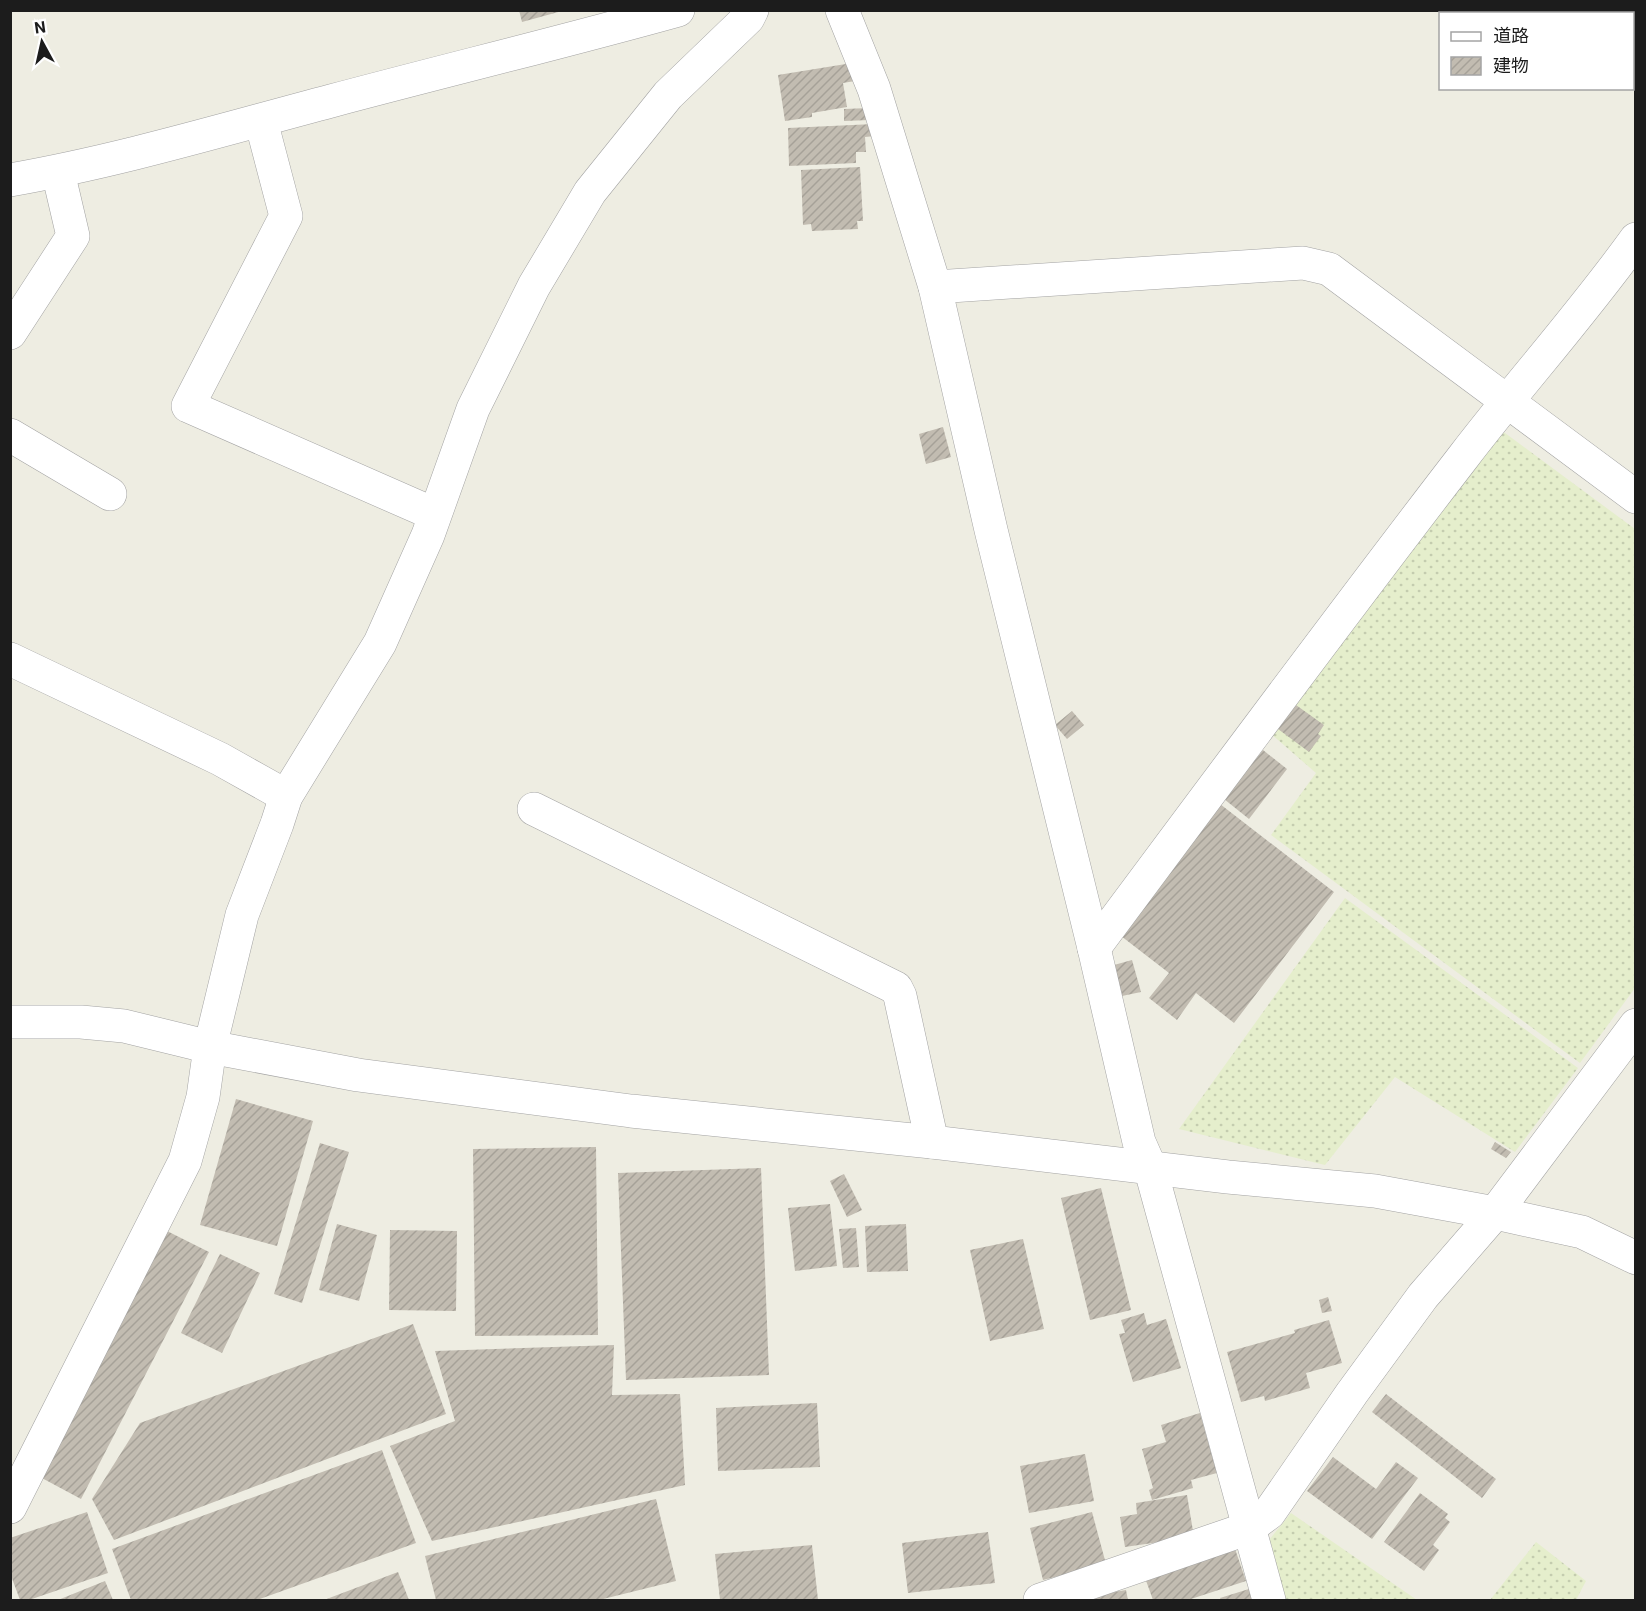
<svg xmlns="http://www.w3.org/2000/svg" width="1646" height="1611" viewBox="0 0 1646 1611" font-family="Roboto,'Noto Sans JP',sans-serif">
<defs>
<pattern id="farmland-dots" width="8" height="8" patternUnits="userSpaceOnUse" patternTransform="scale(1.5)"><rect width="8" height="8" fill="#e5eecc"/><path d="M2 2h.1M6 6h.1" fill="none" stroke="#c4ccaf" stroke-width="1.8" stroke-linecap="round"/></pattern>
<pattern id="building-hatch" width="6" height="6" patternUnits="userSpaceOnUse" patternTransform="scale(1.5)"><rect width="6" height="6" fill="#c2bcb1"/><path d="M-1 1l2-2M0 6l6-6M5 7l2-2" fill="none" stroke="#a6a198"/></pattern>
</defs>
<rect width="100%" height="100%" fill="#eeede2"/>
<g fill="url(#farmland-dots)">
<polygon points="1501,430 1635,529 1635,988 1580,1063 1271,835 1316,773 1270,733"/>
<polygon points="1345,898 1578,1068 1515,1152 1395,1077 1325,1165 1179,1129"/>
<polygon points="1291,1513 1417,1600 1284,1600 1265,1545"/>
<polygon points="1536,1542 1586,1581 1576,1600 1490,1600"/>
</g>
<g fill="url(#building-hatch)">
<polygon points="519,10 561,10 562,11 522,22"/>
<polygon points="852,63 855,81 843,83 847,107 812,113 812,117 785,121 778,75"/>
<polygon points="869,108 870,120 844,121 844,109"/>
<polygon points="874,124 875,136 865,137 866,152 856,152 856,163 789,166 788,128"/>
<polygon points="860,167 863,221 857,221 858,229 812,231 811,224 803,225 801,170"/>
<polygon points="943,427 951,457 926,464 919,434"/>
<polygon points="1296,705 1324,725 1318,734 1321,736 1309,752 1278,729"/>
<polygon points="1072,711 1084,725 1067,739 1055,725"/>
<polygon points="1263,750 1287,769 1249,819 1224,799"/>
<polygon points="1220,804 1334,892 1234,1023 1196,993 1177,1020 1149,998 1169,973 1121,936"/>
<polygon points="1132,960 1141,992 1122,996 1114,965"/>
<polygon points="236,1099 313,1121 277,1246 200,1225"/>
<polygon points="1495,1142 1511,1152 1506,1158 1491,1149"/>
<polygon points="320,1143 349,1152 302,1303 274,1294"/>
<polygon points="596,1147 598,1335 475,1336 473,1149"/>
<polygon points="761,1168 769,1375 626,1380 618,1173"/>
<polygon points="844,1174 862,1210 847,1217 830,1181"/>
<polygon points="1101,1188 1131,1310 1090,1320 1061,1198"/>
<polygon points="830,1204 837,1266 795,1271 788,1208"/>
<polygon points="337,1224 377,1235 359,1301 319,1290"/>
<polygon points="906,1224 908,1271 867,1272 865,1226"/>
<polygon points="856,1228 859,1267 843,1268 839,1229"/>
<polygon points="390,1230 457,1231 456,1311 389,1310"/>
<polygon points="167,1231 209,1252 81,1499 40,1477"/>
<polygon points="1023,1239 1044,1329 990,1341 970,1250"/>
<polygon points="220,1254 260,1273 222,1353 181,1333"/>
<polygon points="1328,1297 1332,1311 1322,1313 1319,1300"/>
<polygon points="1144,1313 1147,1325 1166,1319 1181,1368 1133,1382 1119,1334 1125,1333 1121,1320"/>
<polygon points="1329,1320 1342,1363 1306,1373 1310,1388 1265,1401 1264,1396 1241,1402 1227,1352 1295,1333 1294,1330"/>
<polygon points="413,1324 446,1414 114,1540 92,1499 140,1423"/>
<polygon points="614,1345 612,1395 680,1394 685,1485 432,1541 390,1446 455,1421 435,1351"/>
<polygon points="1386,1394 1496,1479 1482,1498 1372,1412"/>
<polygon points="817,1403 820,1467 718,1471 716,1408"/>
<polygon points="1200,1413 1217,1473 1191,1480 1193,1488 1152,1500 1149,1490 1153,1488 1142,1449 1166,1442 1161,1425"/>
<polygon points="382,1450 416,1543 257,1600 131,1600 112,1549"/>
<polygon points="1085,1454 1094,1501 1029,1513 1020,1466"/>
<polygon points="1333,1457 1376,1489 1396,1462 1418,1478 1372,1539 1307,1491"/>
<polygon points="1420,1493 1448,1514 1445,1518 1450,1522 1433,1545 1439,1550 1424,1571 1384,1542"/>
<polygon points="1187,1495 1194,1537 1125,1547 1120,1517 1137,1514 1136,1503"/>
<polygon points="656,1499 676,1581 599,1600 436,1600 425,1556"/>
<polygon points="87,1512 108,1573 29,1600 20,1600 10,1573 10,1538"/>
<polygon points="1092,1512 1106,1564 1043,1580 1030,1528"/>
<polygon points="988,1532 995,1583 908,1593 902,1543"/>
<polygon points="812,1545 818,1600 720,1600 715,1554"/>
<polygon points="1234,1546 1246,1581 1191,1599 1192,1600 1153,1600 1144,1575"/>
<polygon points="398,1572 409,1600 324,1600"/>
<polygon points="105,1581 113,1600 58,1600"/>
<polygon points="1249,1589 1253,1600 1221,1600 1220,1598"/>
<polygon points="1126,1590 1128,1600 1072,1600 1072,1599"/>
</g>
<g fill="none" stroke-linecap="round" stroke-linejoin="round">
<defs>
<g id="minor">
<polyline points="842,10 874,89 935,287 991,530 1094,948 1139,1142 1150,1167 1269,1600"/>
<polyline points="261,121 286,216 188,406 434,514"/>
<path d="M10,180C119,161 225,129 331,101C447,70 563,42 678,10"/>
<polyline points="935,287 1303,263 1329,269 1636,497"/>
<polyline points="10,333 73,236 58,172"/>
<polyline points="10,435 110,494"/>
<polyline points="10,659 220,759 286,796"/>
<polyline points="534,809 896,988 900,996 932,1142"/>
<path d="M1094,948C1217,783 1339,618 1464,456C1520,383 1582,314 1636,239"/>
<polyline points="10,1022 81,1022 124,1026 210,1047 358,1075 631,1111 932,1142 1228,1177 1375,1191 1495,1213 1582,1232 1636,1258"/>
<polyline points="10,1507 185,1161 203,1097 210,1047 242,915 277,824 286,796 380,643 428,535 473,409 534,286 590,192 668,95 748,18 752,10"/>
<polyline points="1040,1600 1249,1528 1269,1513 1352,1393 1423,1296 1495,1213 1636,1025"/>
</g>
</defs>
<use href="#minor" stroke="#a3a3a3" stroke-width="34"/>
<use href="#minor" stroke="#fff" stroke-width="33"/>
</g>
<rect width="1646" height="1611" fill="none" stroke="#1c1c1c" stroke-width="24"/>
<rect x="1439" y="12" width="195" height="78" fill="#ffffff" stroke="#a4a4a4" stroke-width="1.5"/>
<rect x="1451" y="32" width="30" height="9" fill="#ffffff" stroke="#a4a4a4" stroke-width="1.5"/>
<text x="1493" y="42" font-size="18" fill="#1c1c1c">道路</text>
<rect x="1451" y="57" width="30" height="18" fill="url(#building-hatch)" stroke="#a4a4a4" stroke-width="1.5"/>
<text x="1493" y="72" font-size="18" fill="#1c1c1c">建物</text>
<g transform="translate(42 42) rotate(352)" stroke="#ffffff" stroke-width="4.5" paint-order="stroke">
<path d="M0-4.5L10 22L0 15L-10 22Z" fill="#1c1c1c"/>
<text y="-9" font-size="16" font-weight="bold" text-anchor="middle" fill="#1c1c1c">N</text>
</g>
</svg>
